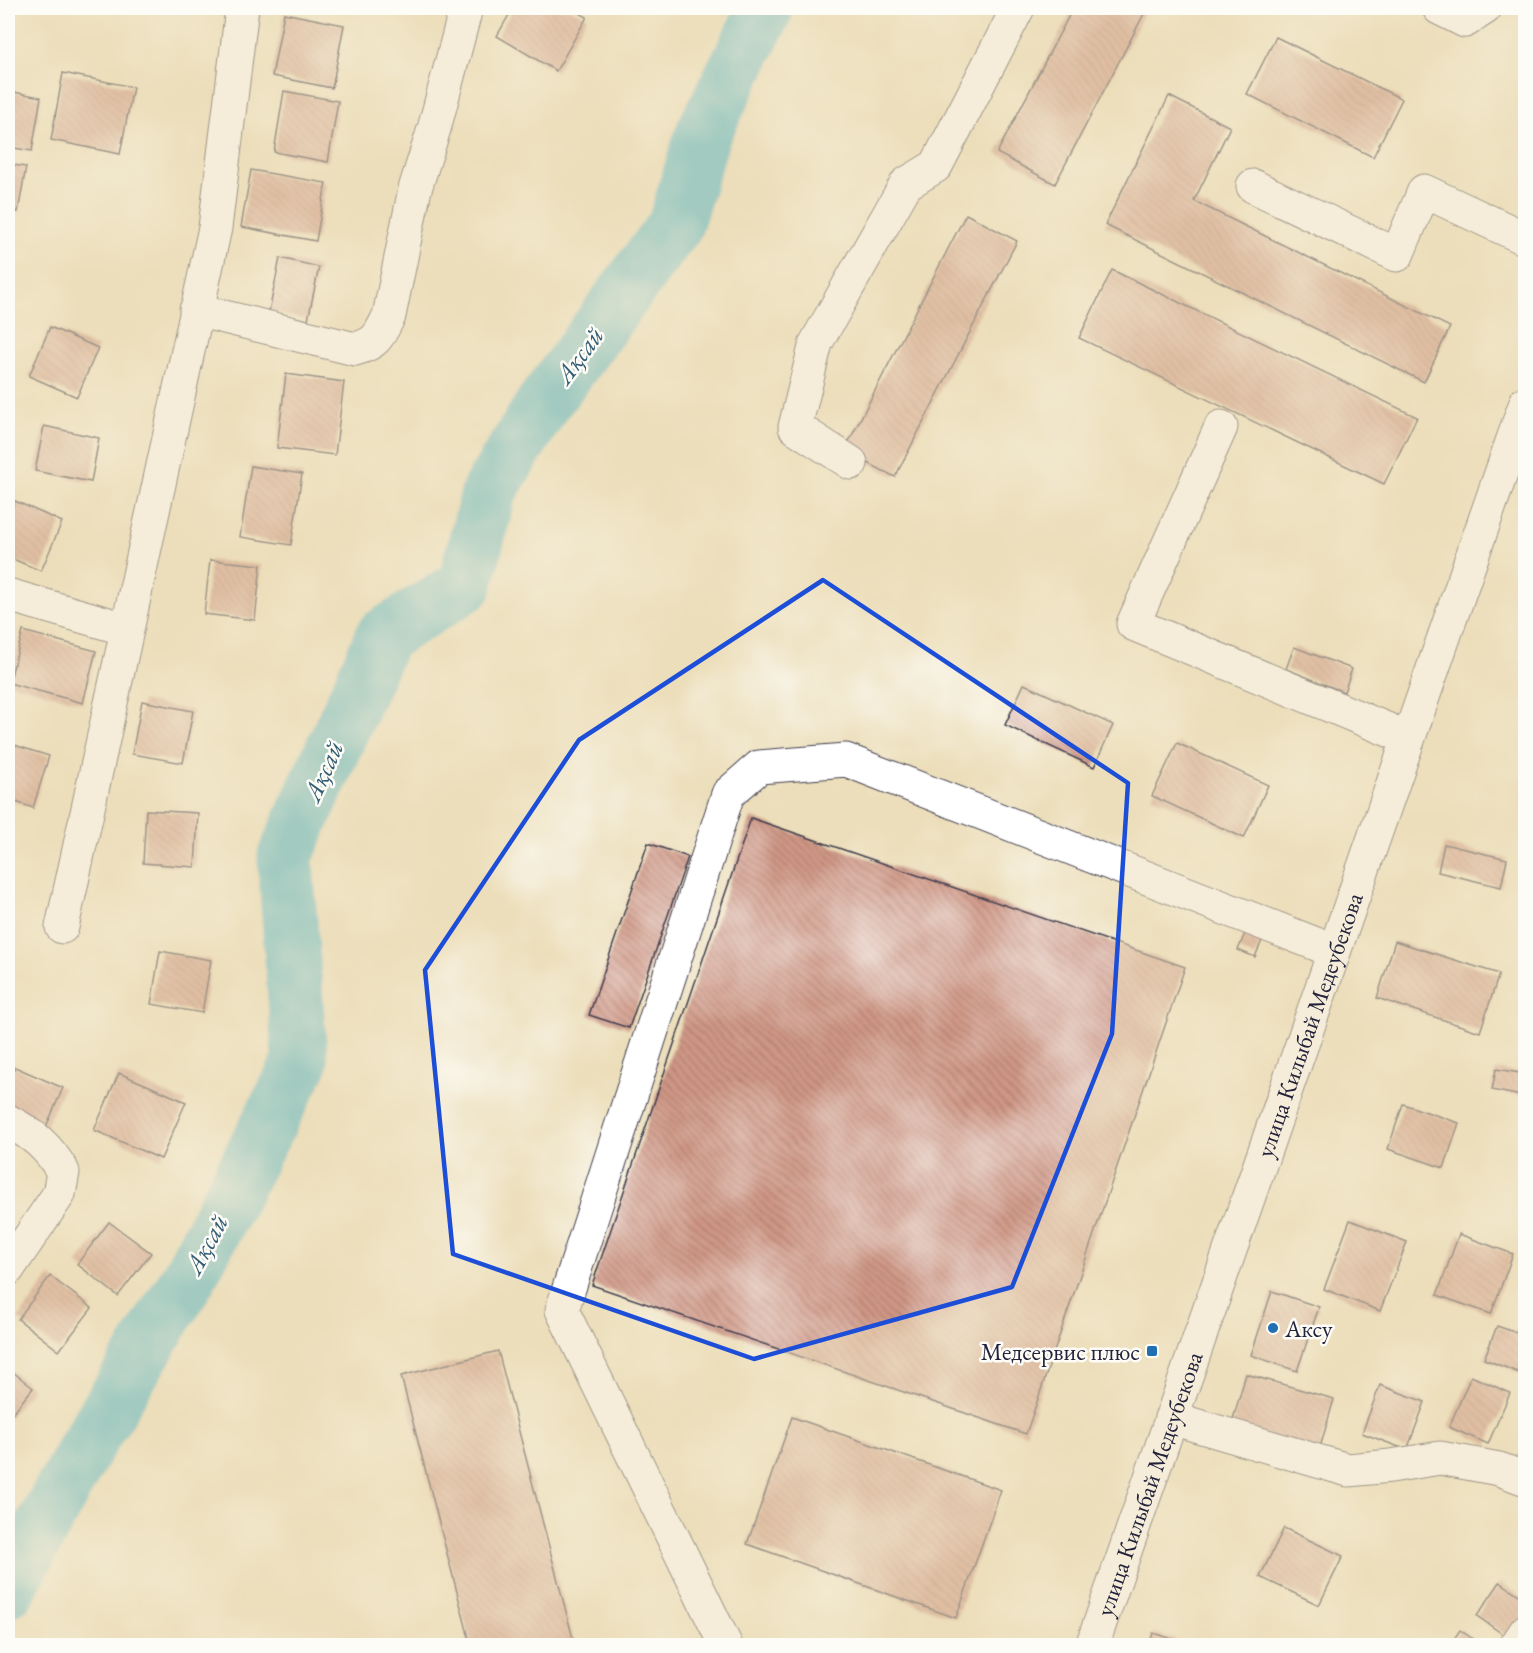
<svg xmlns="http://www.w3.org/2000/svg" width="1533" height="1653" viewBox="0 0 1533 1653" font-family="'EB Garamond',serif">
<defs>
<pattern id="building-back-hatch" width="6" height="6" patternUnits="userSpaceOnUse" patternTransform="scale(1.5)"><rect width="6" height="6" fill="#d09785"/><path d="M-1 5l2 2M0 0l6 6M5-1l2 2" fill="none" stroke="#a87b6e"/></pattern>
</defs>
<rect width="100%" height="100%" fill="#fdfcf7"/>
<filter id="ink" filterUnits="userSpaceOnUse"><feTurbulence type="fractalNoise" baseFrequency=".0167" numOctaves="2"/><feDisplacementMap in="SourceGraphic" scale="12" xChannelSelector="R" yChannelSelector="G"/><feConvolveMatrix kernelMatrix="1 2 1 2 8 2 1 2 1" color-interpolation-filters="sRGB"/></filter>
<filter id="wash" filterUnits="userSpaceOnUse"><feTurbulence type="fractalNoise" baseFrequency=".008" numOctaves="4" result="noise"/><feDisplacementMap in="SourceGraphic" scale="24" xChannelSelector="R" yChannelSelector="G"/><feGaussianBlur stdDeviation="1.35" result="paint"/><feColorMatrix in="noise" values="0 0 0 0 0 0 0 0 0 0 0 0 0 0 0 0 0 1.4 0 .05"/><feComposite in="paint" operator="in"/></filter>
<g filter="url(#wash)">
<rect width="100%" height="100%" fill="#ecdeba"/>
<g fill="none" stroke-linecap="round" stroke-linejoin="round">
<polyline stroke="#4ab2c9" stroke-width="56" points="8,1589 84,1450 188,1279 300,1063 285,857 383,636 465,585 489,491 543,404 675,225 703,134 766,8"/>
</g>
<g id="blocks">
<g fill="url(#building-back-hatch)">
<polygon points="513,8 571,8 587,17 556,71 497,36"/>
<polygon points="1073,8 1147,8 1055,184 997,153"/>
<polygon points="284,13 344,25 332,88 272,76"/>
<polygon points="1276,37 1402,99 1373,157 1247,94"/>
<polygon points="63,73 133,87 120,154 51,140"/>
<polygon points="8,91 41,97 32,151 8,147"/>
<polygon points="284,91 338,101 328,162 274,152"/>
<polygon points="1169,96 1230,127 1194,201 1450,327 1424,382 1105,225"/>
<polygon points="8,164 26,167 18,212 8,210"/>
<polygon points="251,170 326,183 316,241 241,227"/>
<polygon points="966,214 1017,241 895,477 844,451"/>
<polygon points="280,258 319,267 308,320 269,312"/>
<polygon points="1112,270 1417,417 1384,484 1079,338"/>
<polygon points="50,327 98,348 77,397 29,376"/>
<polygon points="286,374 344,382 335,455 277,448"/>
<polygon points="44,426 99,438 91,482 35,471"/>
<polygon points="251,466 302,474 291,545 240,537"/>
<polygon points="15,501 62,522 41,571 8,557 8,518"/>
<polygon points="210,560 261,565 255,620 204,614"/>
<polygon points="23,631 96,651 83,703 9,683"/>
<polygon points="1294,647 1352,669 1344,692 1286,669"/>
<polygon points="1024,684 1113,725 1094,767 1005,725"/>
<polygon points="142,701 193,711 183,763 132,754"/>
<polygon points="8,743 49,756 33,808 8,799"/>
<polygon points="1177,743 1268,785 1244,838 1152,796"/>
<polygon points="146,810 198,813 195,867 143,863"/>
<polygon points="751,818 1185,967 1026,1434 592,1285"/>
<polygon points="648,843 688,857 629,1028 589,1015"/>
<polygon points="1444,844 1507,859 1501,887 1438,872"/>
<polygon points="1246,931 1263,938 1255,957 1238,950"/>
<polygon points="1395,941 1499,974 1480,1032 1377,998"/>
<polygon points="160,951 211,960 202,1013 151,1004"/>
<polygon points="15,1067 63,1088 45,1129 8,1113 8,1085"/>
<polygon points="1496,1069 1526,1074 1526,1097 1492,1090"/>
<polygon points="119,1073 186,1102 161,1159 94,1130"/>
<polygon points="1403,1104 1459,1123 1444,1168 1388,1149"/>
<polygon points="1350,1220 1407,1242 1380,1311 1324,1289"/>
<polygon points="109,1222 151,1253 118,1296 77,1264"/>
<polygon points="1459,1234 1513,1254 1491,1314 1437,1295"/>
<polygon points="50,1276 92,1308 59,1351 18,1319"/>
<polygon points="1272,1291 1319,1307 1297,1371 1251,1355"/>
<polygon points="1497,1326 1526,1336 1526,1365 1522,1374 1484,1359"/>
<polygon points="498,1351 575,1646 471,1646 401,1376"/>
<polygon points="8,1368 33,1388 8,1419"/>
<polygon points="1246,1374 1334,1399 1319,1451 1231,1426"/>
<polygon points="1471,1376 1510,1393 1488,1444 1449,1427"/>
<polygon points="1380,1385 1425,1402 1407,1450 1362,1433"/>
<polygon points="792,1417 1001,1490 956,1618 747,1544"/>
<polygon points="1284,1528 1343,1556 1319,1605 1260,1577"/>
<polygon points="1500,1582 1526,1600 1526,1620 1511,1640 1477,1616"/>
<polygon points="1460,1630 1483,1646 1449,1646"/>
<polygon points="1153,1633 1191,1645 1191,1646 1149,1646"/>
</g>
</g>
</g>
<g filter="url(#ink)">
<use href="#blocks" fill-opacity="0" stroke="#403e4e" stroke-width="1.5"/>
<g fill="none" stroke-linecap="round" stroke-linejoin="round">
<defs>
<g id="minor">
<polyline points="1439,8 1465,21 1485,8"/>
<polyline points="1253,186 1397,255 1424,191 1526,239"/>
<path d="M196,310L355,349C377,343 379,336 389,316L415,189L434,129L466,8"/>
<polyline points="1221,427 1133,624 1408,738"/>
<polyline points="851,463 795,427 816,343 906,184 936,166 1018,8"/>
<polyline points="8,595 126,629"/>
<polyline points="62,927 215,228 242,8"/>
<path d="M8,1121C34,1135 48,1146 63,1172L59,1194L8,1269"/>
<polyline points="1171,1418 1348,1470 1391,1466 1440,1458 1499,1469 1526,1479"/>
<polyline points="726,1646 562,1310 728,794 759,767 846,760 1334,951"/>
<polyline points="1516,1646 1526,1631"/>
</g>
<g id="major">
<path id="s1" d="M1092,1646L1526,402"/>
</g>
</defs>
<use href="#minor" stroke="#403e4e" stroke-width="35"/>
<use href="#major" stroke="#403e4e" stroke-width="35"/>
<use href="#minor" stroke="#fff" stroke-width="33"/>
<use href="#major" stroke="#fff" stroke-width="33"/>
</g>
</g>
<path d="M0 0H1533V1653H0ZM823,580L1128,783L1112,1034L1012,1287L754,1359L453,1254L425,970L579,740Z" fill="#ecdeba" fill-opacity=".55" fill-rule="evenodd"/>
<path fill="none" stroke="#1d4ed8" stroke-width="4.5" stroke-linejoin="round" d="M823,580L1128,783L1112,1034L1012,1287L754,1359L453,1254L425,970L579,740Z"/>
<g fill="#1f6fb2" stroke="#fdfcf7" stroke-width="2">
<circle cx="1273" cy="1328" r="6"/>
<rect x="1146" y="1345" width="12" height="12" rx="3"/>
</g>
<g text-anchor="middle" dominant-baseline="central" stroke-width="5" stroke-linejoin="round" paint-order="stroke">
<g font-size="24" fill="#22223b" stroke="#fdfcf7">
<text stroke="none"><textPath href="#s1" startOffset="658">улица Килыбай Медеубекова</textPath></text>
<text stroke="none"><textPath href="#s1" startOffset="172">улица Килыбай Медеубекова</textPath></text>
</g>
<g font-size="24" fill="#22223b" stroke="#fdfcf7" text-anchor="start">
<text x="1285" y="1328">Аксу</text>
<text x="1140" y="1351" text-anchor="end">Медсервис плюс</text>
</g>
<g font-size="26" font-style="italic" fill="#325c74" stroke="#fdfcf7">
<text transform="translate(579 355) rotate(-54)">Ақсай</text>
<text transform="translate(323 771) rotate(-66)">Ақсай</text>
<text transform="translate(206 1244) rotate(-62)">Ақсай</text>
</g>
</g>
<rect width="1533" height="1653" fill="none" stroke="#fdfcf7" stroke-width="30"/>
</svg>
